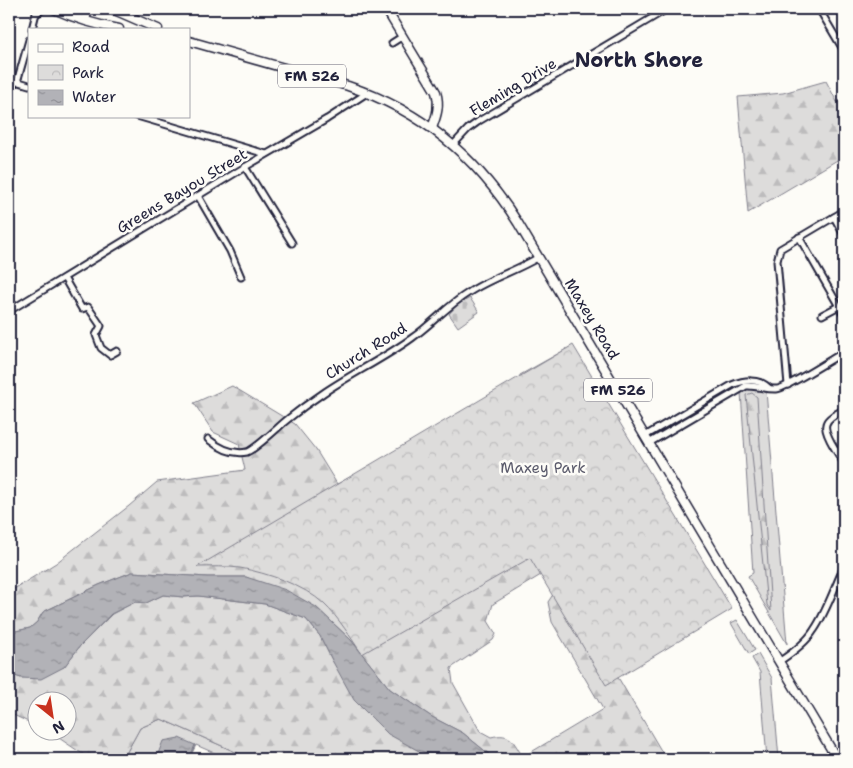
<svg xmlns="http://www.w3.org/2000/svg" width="853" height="768" viewBox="0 0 853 768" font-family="'Shantell Sans',sans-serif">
<defs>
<pattern id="forest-firs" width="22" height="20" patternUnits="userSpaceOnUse" patternTransform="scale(1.25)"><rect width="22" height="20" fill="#dddcdb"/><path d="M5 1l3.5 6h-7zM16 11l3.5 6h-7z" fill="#bdbcbd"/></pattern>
<pattern id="cemetery-stones" width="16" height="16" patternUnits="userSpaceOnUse" patternTransform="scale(1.25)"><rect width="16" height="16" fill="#dddcdb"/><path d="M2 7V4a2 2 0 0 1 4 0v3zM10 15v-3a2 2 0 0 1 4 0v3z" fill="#bdbcbd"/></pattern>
<pattern id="park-crowns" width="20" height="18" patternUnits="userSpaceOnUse" patternTransform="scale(1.25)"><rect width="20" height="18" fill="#dddcdb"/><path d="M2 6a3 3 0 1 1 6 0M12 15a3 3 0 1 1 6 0" fill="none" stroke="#bdbcbd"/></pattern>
<pattern id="water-ripples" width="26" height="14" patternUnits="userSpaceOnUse" patternTransform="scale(1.25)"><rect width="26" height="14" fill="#b2b2b7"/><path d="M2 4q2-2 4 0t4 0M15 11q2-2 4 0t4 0" fill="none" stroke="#909096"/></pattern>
</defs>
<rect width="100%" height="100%" fill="#fdfcf7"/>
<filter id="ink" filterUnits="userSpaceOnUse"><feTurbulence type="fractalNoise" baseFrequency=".02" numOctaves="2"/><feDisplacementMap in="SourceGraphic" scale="10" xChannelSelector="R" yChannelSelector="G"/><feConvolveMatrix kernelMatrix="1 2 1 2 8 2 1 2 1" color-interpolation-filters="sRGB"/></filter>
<g filter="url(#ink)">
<g fill="#dddcdb" stroke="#807f8b">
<polygon points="748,388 755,388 766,391 787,644 748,576 753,573 741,392"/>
<polygon points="737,620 755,650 749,654 731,623"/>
<polygon points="758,654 772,678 779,759 767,759 760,672 752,658"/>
<polygon points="161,719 247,757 248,759 228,759 196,745 189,759 123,759 140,728"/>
</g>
<g fill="url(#forest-firs)" stroke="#807f8b">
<polygon points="826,81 837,102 844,98 844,156 748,213 738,97 783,93"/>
<path d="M570,347L636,462L549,570L493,604L488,621L496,634L493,640L451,668L453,683L480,731L491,737C512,732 513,742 523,757L603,709L552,622L548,602L558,587L605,670L619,679L666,759H493L490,755L463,733L432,717L390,689L351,640L316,607L246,577H207L132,572L99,585L43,612L37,622L30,628L11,632L9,631V592L56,563L129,506L157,482L245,470L239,444L213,432L194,403L232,386L295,424L316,450L337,484L380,462L512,413L520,375Z"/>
<polygon points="752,393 757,397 771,611 767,605 746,395"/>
<polygon points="163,595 183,597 198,596 265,604 306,619 320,636 333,662 417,750 451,759 248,759 247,757 161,719 140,728 123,759 90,759 53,734 46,731 68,730 68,700 38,700 37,726 9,713 9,674 21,678 64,667 80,646 112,614 135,602 146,603"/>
</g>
<polygon fill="url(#cemetery-stones)" stroke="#807f8b" points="470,298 479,312 458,327 449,314 457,305"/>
<path fill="url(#park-crowns)" stroke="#807f8b" d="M573,345L732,609L606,685L530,558L362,654C350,637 340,619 324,604C304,585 267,573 240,568C226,566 211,567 197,567Z"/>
<g fill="url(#water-ripples)" stroke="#787885">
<polygon points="132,572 207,577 246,577 286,590 316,607 351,640 390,689 432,717 463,733 490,755 493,759 451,759 417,750 388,734 354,700 333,662 320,636 306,619 265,604 198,596 183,597 163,595 146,603 135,602 111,614 80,646 64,667 41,679 21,678 9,674 9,631 11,632 30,628 37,622 43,612 99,585"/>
<polygon points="179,738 195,745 189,759 156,759 163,741"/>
</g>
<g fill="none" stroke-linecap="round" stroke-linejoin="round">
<defs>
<g id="street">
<polyline points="819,9 844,51"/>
<polyline points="36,14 43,9"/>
<polyline points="32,29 37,9"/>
<polyline points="392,43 403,36"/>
<polyline points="9,79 29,85"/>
<polyline points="9,87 17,82 29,40"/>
<polyline points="137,116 266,154"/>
<polyline points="453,145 468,129 479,121 667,9"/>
<polyline points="245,167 292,243"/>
<polyline points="198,196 230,251 241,277"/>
<polyline points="834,217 844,235"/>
<polyline points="799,237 844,315"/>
<polyline points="64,278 82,309 88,307 101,326 96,335 101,348 110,355 117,351"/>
<polyline points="9,311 245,167 327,119 367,93"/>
<polyline points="822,315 839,306"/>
<polyline points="788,385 777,261 780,249 844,211"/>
<path d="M844,410C838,413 828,417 826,424C823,433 839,455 844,463"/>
<path d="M645,436L732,385C744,380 759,378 769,388"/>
<path d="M208,439C218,447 233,455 247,452C256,449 279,426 288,419C299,410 310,402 322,394C351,374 383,359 412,338C432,324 447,306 468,293C490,278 516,271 539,257"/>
<path d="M649,443L746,386C757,385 766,390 777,389C785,389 833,358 844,352"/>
<path d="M780,661C792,653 806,643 814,630C827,611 834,588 844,567"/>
</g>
<path id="secondary" d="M386,9L436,92C440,105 437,115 432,128"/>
<g id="primary">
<path d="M54,9C74,18 97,25 119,29"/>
<polyline points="112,9 158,29"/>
<polyline points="85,20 88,9"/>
<path d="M189,41L348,86C422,111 476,156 518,223L837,759"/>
</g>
</defs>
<use href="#street" stroke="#22223b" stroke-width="9"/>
<use href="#secondary" stroke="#22223b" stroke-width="11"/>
<use href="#primary" stroke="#22223b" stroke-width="11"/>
<use href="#street" stroke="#fdfcf7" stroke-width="5"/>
<use href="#secondary" stroke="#fdfcf7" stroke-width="8"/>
<use href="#primary" stroke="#fdfcf7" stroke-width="8"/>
</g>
</g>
<g text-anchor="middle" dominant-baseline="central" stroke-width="5" stroke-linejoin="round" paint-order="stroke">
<g fill="#fdfcf7" stroke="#646373" stroke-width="1">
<rect x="278" y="64.5" width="68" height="23" rx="4"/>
<rect x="584" y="378.5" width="68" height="23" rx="4"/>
</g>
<g font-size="14" font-weight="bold" fill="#22223b">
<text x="312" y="76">FM 526</text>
<text x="618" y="390">FM 526</text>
</g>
<g font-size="15" fill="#22223b" stroke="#fdfcf7">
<text transform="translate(513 87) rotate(-31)">Fleming Drive</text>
<text transform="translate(182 191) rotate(-31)">Greens Bayou Street</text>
<text transform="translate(592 319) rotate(59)">Maxey Road</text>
<text transform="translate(366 351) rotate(-32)">Church Road</text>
</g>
<g font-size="15" fill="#5a5a6b" stroke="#fdfcf7">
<text x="543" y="468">Maxey Park</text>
</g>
<g font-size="20" font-weight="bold" fill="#22223b" stroke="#fdfcf7">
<text x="639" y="60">North Shore</text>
</g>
</g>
<rect width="853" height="768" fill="none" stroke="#fdfcf7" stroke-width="30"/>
<rect x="15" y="15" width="823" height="738" fill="none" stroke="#22223b" stroke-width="2" filter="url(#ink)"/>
<rect x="28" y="28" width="162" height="90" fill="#fdfcf7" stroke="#a5a5ac"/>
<rect x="38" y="44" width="25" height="8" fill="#fdfcf7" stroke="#a5a5ac"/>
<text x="72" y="52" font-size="15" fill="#22223b">Road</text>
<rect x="38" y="65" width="25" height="15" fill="url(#park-crowns)" stroke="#a5a5ac"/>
<text x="72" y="78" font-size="15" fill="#22223b">Park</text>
<rect x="38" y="90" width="25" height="15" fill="url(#water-ripples)" stroke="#a5a5ac"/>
<text x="72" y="102" font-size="15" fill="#22223b">Water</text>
<g transform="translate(52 716) rotate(150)"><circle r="24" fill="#fdfcf7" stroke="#a5a5ac"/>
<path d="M0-4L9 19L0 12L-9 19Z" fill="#c8321e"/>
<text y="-8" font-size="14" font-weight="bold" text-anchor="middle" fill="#22223b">N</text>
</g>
</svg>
